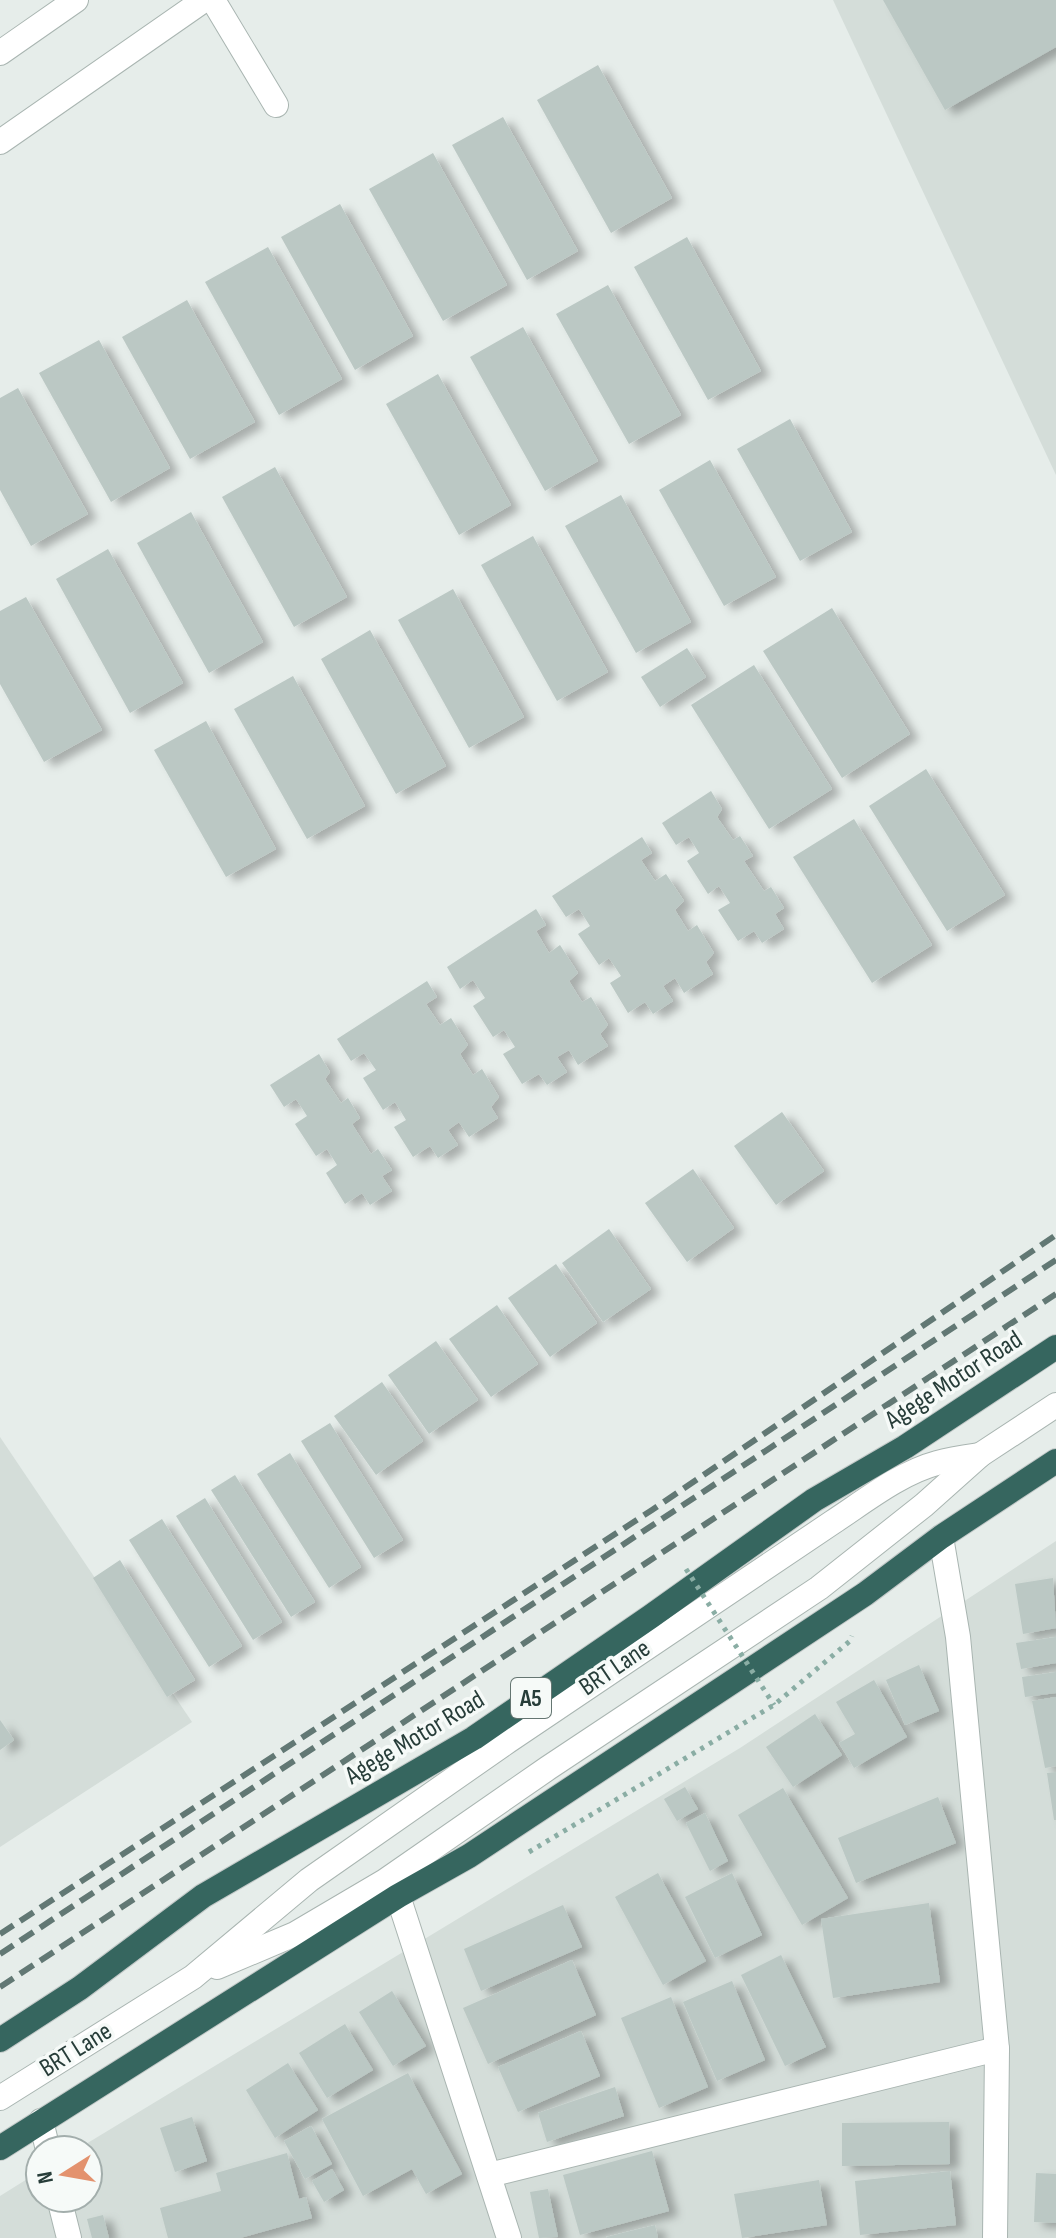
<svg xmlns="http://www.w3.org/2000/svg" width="1056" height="2238" viewBox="0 0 1056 2238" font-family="'Sofia Sans Condensed',sans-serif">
<defs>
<filter id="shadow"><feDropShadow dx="9" dy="5" stdDeviation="4" flood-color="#0004"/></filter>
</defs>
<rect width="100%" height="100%" fill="#e6edea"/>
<g fill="#d4ddd9">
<polygon points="833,0 1056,0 1056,475"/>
<polygon points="0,1437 192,1722 0,1847"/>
<polygon points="1056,1541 1056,2238 0,2238 0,2196 40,2171 40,2198 88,2198 88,2150 76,2150 740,1748"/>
</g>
<g fill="#bbc8c4" filter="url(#shadow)">
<polygon points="883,0 1056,0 1056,47 945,110"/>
<polygon points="598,65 672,198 611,233 537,100"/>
<polygon points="503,117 578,251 527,280 452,145"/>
<polygon points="433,153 507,285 443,321 369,189"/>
<polygon points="340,204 413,336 355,370 281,237"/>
<polygon points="687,237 761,371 708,400 634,267"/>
<polygon points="268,247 342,379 279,415 205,282"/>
<polygon points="608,285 681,415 629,444 556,314"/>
<polygon points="187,300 255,422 190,459 122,337"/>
<polygon points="523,327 598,461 545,491 470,357"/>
<polygon points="99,340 170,468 111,502 39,373"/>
<polygon points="438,374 511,505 459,535 386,404"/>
<polygon points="18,388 88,514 31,546 0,490 0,398"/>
<polygon points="790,419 852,532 800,561 737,449"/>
<polygon points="710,460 776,577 724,606 659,490"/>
<polygon points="275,467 347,597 294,627 222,497"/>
<polygon points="621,495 691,622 636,653 565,526"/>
<polygon points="191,512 263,642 209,673 137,543"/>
<polygon points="533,536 608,672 557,701 481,565"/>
<polygon points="108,549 183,683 130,713 56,579"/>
<polygon points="453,589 524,717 469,748 398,620"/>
<polygon points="26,597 102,730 44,762 0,684 0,611"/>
<polygon points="832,608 910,734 842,778 763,651"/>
<polygon points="370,630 446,766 396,794 321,659"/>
<polygon points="687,648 706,677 660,707 641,677"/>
<polygon points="754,665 832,789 769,829 691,705"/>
<polygon points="293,676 365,806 307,839 234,709"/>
<polygon points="206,721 276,849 226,877 154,750"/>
<polygon points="926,769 1005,895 947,931 869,806"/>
<polygon points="711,791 722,809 717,817 733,840 740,836 753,856 744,861 764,891 771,887 784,908 775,914 784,929 762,943 754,931 738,941 718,910 730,903 719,886 708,894 687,861 699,853 689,837 676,845 662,823"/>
<polygon points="854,819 932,945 872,983 793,857"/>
<polygon points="642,837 652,853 641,860 655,881 666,874 684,901 675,910 688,931 697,925 714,953 706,962 713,974 684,993 675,978 663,986 673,1001 653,1014 645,1002 628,1013 610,983 621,976 609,958 599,965 578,934 590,926 579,909 566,917 552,896"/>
<polygon points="536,909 546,925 536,931 549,953 560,945 578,973 569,981 582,1002 591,997 608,1025 600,1034 608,1046 578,1065 569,1050 557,1057 567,1072 547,1085 539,1074 522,1084 503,1054 515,1047 504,1030 493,1037 473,1006 485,998 473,980 460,989 447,967"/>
<polygon points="427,981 437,997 426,1004 440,1025 451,1018 468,1045 460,1054 473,1075 482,1069 499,1097 491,1107 498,1118 469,1137 459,1122 448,1130 458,1145 438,1158 430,1146 413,1157 394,1127 406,1120 395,1102 383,1110 363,1078 376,1070 364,1053 351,1061 337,1039"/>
<polygon points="319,1054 330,1072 325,1079 341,1103 348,1098 360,1118 352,1124 371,1154 378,1149 392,1170 382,1176 392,1191 370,1205 362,1193 345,1204 326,1173 337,1165 327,1149 316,1156 295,1124 307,1116 296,1099 284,1107 270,1085"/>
<polygon points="782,1112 824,1171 776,1205 734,1146"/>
<polygon points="693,1169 734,1228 687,1262 645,1203"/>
<polygon points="609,1229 651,1289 603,1322 562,1263"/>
<polygon points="556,1264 597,1323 550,1357 508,1298"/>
<polygon points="497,1305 538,1364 491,1397 449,1339"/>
<polygon points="436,1341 478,1400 429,1434 388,1375"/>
<polygon points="382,1382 423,1441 376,1475 334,1416"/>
<polygon points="330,1423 403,1540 374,1558 301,1441"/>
<polygon points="290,1453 361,1567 329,1588 257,1474"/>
<polygon points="235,1475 315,1602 291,1617 211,1490"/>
<polygon points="205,1498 282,1622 253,1640 176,1516"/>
<polygon points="162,1519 242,1646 209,1667 129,1540"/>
<polygon points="120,1560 195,1680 167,1697 93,1578"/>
<polygon points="1053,1578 1056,1628 1023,1634 1015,1584"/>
<polygon points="1056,1637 1056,1663 1021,1669 1016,1643"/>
<polygon points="919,1665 939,1711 905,1725 886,1680"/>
<polygon points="1056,1672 1056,1693 1025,1697 1022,1677"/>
<polygon points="874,1680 907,1737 854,1768 839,1743 855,1734 836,1702"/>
<polygon points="1056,1697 1056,1766 1045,1768 1032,1701"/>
<polygon points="815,1714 842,1755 793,1787 766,1747"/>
<polygon points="0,1720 14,1740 0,1750"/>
<polygon points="1056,1772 1056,1820 1054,1820 1047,1773"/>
<polygon points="685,1787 698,1809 677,1821 664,1799"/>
<polygon points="783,1788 848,1898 802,1925 738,1815"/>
<polygon points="938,1797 956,1843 856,1883 838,1838"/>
<polygon points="705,1813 728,1861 710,1871 686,1823"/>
<polygon points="658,1873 706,1961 663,1985 615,1897"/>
<polygon points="732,1873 762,1935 715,1958 685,1897"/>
<polygon points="929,1903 940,1982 833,1998 821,1919"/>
<polygon points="563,1905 582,1947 481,1991 464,1949"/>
<polygon points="781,1955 826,2047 785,2066 741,1975"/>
<polygon points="572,1960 596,2015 488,2064 463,2008"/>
<polygon points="732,1981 765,2060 717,2081 683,2002"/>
<polygon points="392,1991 426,2046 393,2066 359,2012"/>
<polygon points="671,1997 708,2087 659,2108 621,2018"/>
<polygon points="345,2024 373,2070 327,2098 299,2053"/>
<polygon points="581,2031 600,2076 518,2112 498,2067"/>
<polygon points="288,2063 318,2110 275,2138 246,2090"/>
<polygon points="408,2073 462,2174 426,2194 412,2169 363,2196 322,2119"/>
<polygon points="615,2087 624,2116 547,2142 538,2113"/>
<polygon points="192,2117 207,2161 175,2172 160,2128"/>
<polygon points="949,2122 950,2164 842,2166 842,2123"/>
<polygon points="311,2126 332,2164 305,2179 284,2141"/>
<polygon points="652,2151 669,2211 580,2235 563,2175"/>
<polygon points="287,2153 299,2199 306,2197 312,2218 240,2238 168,2238 160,2208 221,2191 216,2173"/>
<polygon points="332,2169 344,2190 324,2202 312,2181"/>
<polygon points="950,2171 956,2225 860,2235 855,2181"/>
<polygon points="1036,2173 1056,2174 1056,2223 1034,2222"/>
<polygon points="819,2180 827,2225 742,2238 734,2194"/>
<polygon points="548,2189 558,2237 539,2238 530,2192"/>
<polygon points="103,2215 109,2238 92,2238 87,2219"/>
<polygon points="655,2225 658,2238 607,2238 606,2237"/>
</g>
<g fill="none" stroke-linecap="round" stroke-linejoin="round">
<defs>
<g id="minor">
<polyline points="213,0 276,105"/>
<polyline points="0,53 76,0"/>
<polyline points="0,142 204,0"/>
<polyline points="941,1537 958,1637 997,2049 995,2238"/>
<polyline points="398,1896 509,2238"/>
<polyline points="217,1967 295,1934 385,1881 548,1768 819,1588 924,1505 980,1455 1056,1405"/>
<path d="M0,2098L193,1977L309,1880L508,1741L833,1522C865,1501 900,1473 937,1463C951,1459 966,1457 980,1455"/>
<polyline points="41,2121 48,2150"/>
<polyline points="489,2175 997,2049"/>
<polyline points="59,2198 69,2238"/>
</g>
<g id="highway">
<polyline points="0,2040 80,1988 203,1896 474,1738 650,1617 814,1500 905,1447 1056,1347"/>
<polyline points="0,2148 398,1896 469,1856 865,1594 941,1537 1056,1461"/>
</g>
</defs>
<use href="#minor" stroke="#a9b5b1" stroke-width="26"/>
<use href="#highway" stroke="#c3c9c8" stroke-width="26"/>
<g stroke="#8aada4" stroke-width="5" stroke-dasharray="4 6" stroke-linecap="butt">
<polyline points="412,1741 415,1736 470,1704"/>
<polyline points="529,1852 774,1705 850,1641 852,1636"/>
</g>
<use href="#minor" stroke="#fff" stroke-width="24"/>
<use href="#highway" stroke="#36665f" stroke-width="24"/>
<g stroke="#627874" stroke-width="6" stroke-dasharray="16 8" stroke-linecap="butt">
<polyline points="0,1934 652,1510 1056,1235"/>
<polyline points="0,1954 1056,1260"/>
<polyline points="0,1987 1056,1294"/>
</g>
<polyline stroke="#8aada4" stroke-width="5" stroke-dasharray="4 6" stroke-linecap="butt" points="686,1569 774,1705"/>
</g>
<g text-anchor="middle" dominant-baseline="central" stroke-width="7" stroke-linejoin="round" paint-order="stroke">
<rect fill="#f6faf8" stroke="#657672" stroke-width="2" x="511" y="1678" width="40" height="40" rx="6"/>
<g font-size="24" font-weight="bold" fill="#273d39">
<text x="531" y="1698">A5</text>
</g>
<g font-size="26" fill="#273d39" stroke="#f6faf8">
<text transform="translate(954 1380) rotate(-33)">Agege Motor Road</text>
<text transform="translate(615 1668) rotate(-34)">BRT Lane</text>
<text transform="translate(415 1738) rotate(-31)">Agege Motor Road</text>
<text transform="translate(76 2050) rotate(-32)">BRT Lane</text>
</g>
</g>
<g transform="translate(64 2174) rotate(259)"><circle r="38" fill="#f6faf8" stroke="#a3aeac" stroke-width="2"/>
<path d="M0-6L14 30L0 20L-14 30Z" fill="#e3926e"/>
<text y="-12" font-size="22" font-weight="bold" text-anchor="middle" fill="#273d39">N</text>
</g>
</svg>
